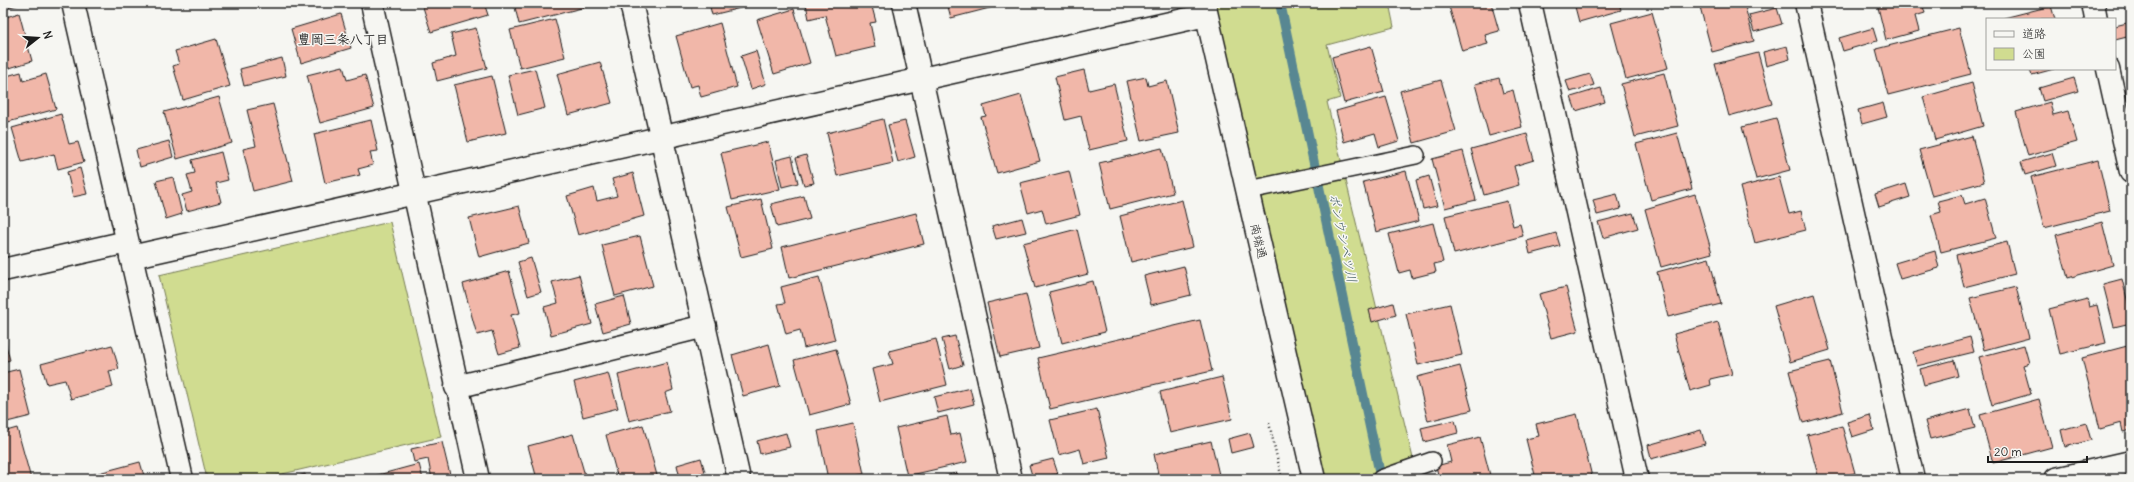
<svg xmlns="http://www.w3.org/2000/svg" width="2134" height="482" viewBox="0 0 2134 482" font-family="Delius,'Klee One',sans-serif">
<rect width="100%" height="100%" fill="#f6f6f2"/>
<filter id="ink" filterUnits="userSpaceOnUse"><feTurbulence type="fractalNoise" baseFrequency=".025" numOctaves="2"/><feDisplacementMap in="SourceGraphic" scale="8" xChannelSelector="R" yChannelSelector="G"/><feConvolveMatrix kernelMatrix="1 2 1 2 8 2 1 2 1" color-interpolation-filters="sRGB"/></filter>
<g filter="url(#ink)">
<g fill="#d0dc90" stroke="#767c56">
<polygon points="1204,3 1389,3 1394,27 1327,45 1340,98 1327,102 1418,479 1314,479"/>
<polygon points="390,222 441,437 261,479 207,479 159,275"/>
</g>
<g fill="none" stroke-linecap="round" stroke-linejoin="round">
<polyline stroke="#598792" stroke-width="10" points="1280,3 1381,479"/>
</g>
<g fill="#f1b7a9" stroke="#1c1c1c">
<polygon points="3,3 20,3 20,4 3,9"/>
<polygon points="427,3 484,3 488,15 431,32 422,4"/>
<polygon points="514,3 601,3 519,24"/>
<polygon points="709,3 753,3 753,5 712,15"/>
<polygon points="810,3 871,3 876,22 870,23 875,47 836,56 825,15 809,19 806,4"/>
<polygon points="947,3 1009,3 951,18"/>
<polygon points="1047,3 1058,3 1047,6"/>
<polygon points="1448,3 1491,3 1499,31 1485,35 1488,44 1462,51"/>
<polygon points="1574,3 1619,3 1621,10 1579,22"/>
<polygon points="1699,3 1744,3 1754,41 1712,52"/>
<polygon points="1877,3 1922,3 1925,13 1915,16 1919,31 1886,40"/>
<polygon points="2051,6 2055,19 2004,19 2004,18"/>
<polygon points="1777,8 1782,24 1754,32 1749,15"/>
<polygon points="794,9 810,63 774,74 757,20"/>
<polygon points="1652,12 1668,68 1626,79 1611,23"/>
<polygon points="19,13 32,61 3,70 3,18"/>
<polygon points="341,14 351,48 301,63 291,29"/>
<polygon points="555,19 565,57 520,68 510,30"/>
<polygon points="2131,22 2131,36 2115,40 2115,26"/>
<polygon points="720,23 737,87 701,97 698,85 690,87 676,36"/>
<polygon points="476,28 487,68 437,81 433,63 456,56 451,34"/>
<polygon points="1873,28 1877,41 1843,51 1839,38"/>
<polygon points="1959,28 1971,74 1888,95 1876,49"/>
<polygon points="216,39 230,86 183,100 173,66 179,64 175,51"/>
<polygon points="1371,46 1384,92 1344,103 1332,57"/>
<polygon points="1787,46 1790,59 1766,66 1763,52"/>
<polygon points="756,51 766,84 751,89 741,56"/>
<polygon points="1758,53 1772,104 1729,116 1715,64"/>
<polygon points="282,58 286,76 244,86 240,69"/>
<polygon points="600,62 612,103 568,115 557,74"/>
<polygon points="343,66 347,80 365,75 374,108 320,123 307,75"/>
<polygon points="535,69 545,108 518,115 508,75"/>
<polygon points="2030,69 2054,69 2032,75"/>
<polygon points="1084,70 1089,90 1114,84 1128,141 1089,150 1081,116 1065,120 1055,77"/>
<polygon points="21,72 23,81 46,74 56,109 8,122 3,101 3,77"/>
<polygon points="1664,73 1678,126 1635,137 1621,84"/>
<polygon points="1590,74 1594,85 1570,92 1566,81"/>
<polygon points="492,76 506,133 468,142 454,85"/>
<polygon points="1146,77 1148,86 1167,81 1179,133 1141,141 1127,81"/>
<polygon points="1499,78 1503,93 1513,90 1522,127 1489,136 1475,84"/>
<polygon points="2074,78 2078,91 2043,101 2039,88"/>
<polygon points="1441,80 1456,131 1414,143 1400,91"/>
<polygon points="1972,83 1983,126 1935,140 1923,97"/>
<polygon points="2131,86 2131,105 2126,88"/>
<polygon points="1601,88 1605,102 1576,111 1571,97"/>
<polygon points="1021,95 1040,161 997,173 981,117 986,116 983,106"/>
<polygon points="219,97 232,143 177,159 164,112"/>
<polygon points="1386,97 1399,141 1379,147 1375,133 1344,142 1336,111"/>
<polygon points="2050,102 2053,115 2068,111 2077,142 2028,156 2016,112"/>
<polygon points="1883,103 1887,117 1862,124 1858,110"/>
<polygon points="273,104 293,181 253,191 243,149 256,146 247,110"/>
<polygon points="61,114 69,144 78,142 84,162 58,169 54,154 22,162 12,128"/>
<polygon points="1776,118 1790,170 1756,179 1742,127"/>
<polygon points="883,119 893,163 837,176 827,133"/>
<polygon points="371,120 378,151 370,152 373,165 358,169 360,175 325,183 314,134"/>
<polygon points="905,121 915,157 898,162 888,125"/>
<polygon points="1677,133 1692,189 1651,200 1636,144"/>
<polygon points="1527,134 1534,160 1514,166 1519,185 1484,195 1471,149"/>
<polygon points="1972,136 1984,182 1932,196 1919,150"/>
<polygon points="169,141 173,157 140,167 136,150"/>
<polygon points="768,142 780,189 732,200 721,153"/>
<polygon points="1162,148 1173,193 1110,209 1099,163"/>
<polygon points="1463,151 1476,200 1445,208 1432,159"/>
<polygon points="221,152 228,180 216,183 221,202 187,211 182,195 192,192 187,175 195,173 192,160"/>
<polygon points="2052,153 2056,166 2025,175 2021,162"/>
<polygon points="806,155 814,183 804,185 796,158"/>
<polygon points="792,156 798,183 782,187 776,160"/>
<polygon points="2098,160 2110,211 2044,228 2031,177"/>
<polygon points="80,168 87,194 73,197 67,172"/>
<polygon points="1069,171 1080,215 1046,224 1042,209 1028,213 1020,183"/>
<polygon points="1406,171 1419,221 1376,232 1363,182"/>
<polygon points="633,173 644,216 578,235 567,196 594,188 597,201 617,196 612,179"/>
<polygon points="1429,176 1437,206 1423,209 1416,180"/>
<polygon points="173,177 182,214 166,219 156,181"/>
<polygon points="1779,177 1789,214 1801,211 1806,230 1755,243 1740,187"/>
<polygon points="1906,184 1910,197 1879,207 1875,194"/>
<polygon points="1617,194 1621,209 1597,215 1593,200"/>
<polygon points="1695,194 1712,253 1661,267 1645,209"/>
<polygon points="1962,195 1965,204 1985,198 1996,238 1941,252 1931,215 1941,212 1938,201"/>
<polygon points="804,196 810,219 777,227 771,204"/>
<polygon points="761,199 773,249 741,257 728,207"/>
<polygon points="1182,200 1193,247 1131,262 1120,216"/>
<polygon points="1507,201 1513,226 1520,224 1523,236 1454,254 1445,216"/>
<polygon points="519,206 529,243 479,257 469,218"/>
<polygon points="916,213 924,244 789,278 782,247"/>
<polygon points="1633,213 1638,228 1603,238 1598,222"/>
<polygon points="1022,218 1026,232 996,239 992,226"/>
<polygon points="2102,222 2113,265 2068,278 2056,235"/>
<polygon points="1433,223 1443,262 1434,264 1436,272 1412,278 1410,270 1399,273 1389,234"/>
<polygon points="1077,229 1088,274 1035,288 1023,243"/>
<polygon points="1556,233 1560,246 1530,254 1527,241"/>
<polygon points="640,236 653,286 615,296 602,245"/>
<polygon points="2007,242 2015,274 1964,287 1956,255"/>
<polygon points="1935,251 1939,268 1900,279 1895,263"/>
<polygon points="531,258 541,292 528,296 518,262"/>
<polygon points="1709,258 1721,304 1668,317 1657,272"/>
<polygon points="1184,266 1191,295 1151,305 1144,276"/>
<polygon points="509,271 520,313 511,315 520,348 499,354 492,331 477,335 463,284"/>
<polygon points="579,275 592,324 551,335 544,307 558,303 552,282"/>
<polygon points="819,277 835,340 804,348 800,330 786,334 778,304 785,303 781,287"/>
<polygon points="2122,279 2131,315 2131,323 2114,327 2103,284"/>
<polygon points="1093,281 1105,332 1062,343 1049,292"/>
<polygon points="1566,287 1578,331 1551,338 1539,294"/>
<polygon points="2016,287 2029,338 1984,350 1970,298"/>
<polygon points="1026,294 1039,348 1000,357 987,303"/>
<polygon points="1814,294 1830,350 1790,362 1774,306"/>
<polygon points="624,296 631,324 603,332 595,304"/>
<polygon points="2087,299 2089,307 2097,305 2106,343 2060,354 2049,309"/>
<polygon points="1393,303 1396,315 1372,322 1369,310"/>
<polygon points="1450,304 1462,355 1418,365 1406,314"/>
<polygon points="1200,320 1212,371 1050,409 1038,358"/>
<polygon points="1718,322 1732,374 1710,379 1711,385 1690,391 1674,334"/>
<polygon points="955,336 963,365 950,369 942,339"/>
<polygon points="1970,337 1974,352 1917,366 1913,352"/>
<polygon points="936,339 947,385 880,402 872,369 893,364 889,351"/>
<polygon points="5,342 10,360 3,362 3,343"/>
<polygon points="769,344 780,386 743,396 732,355"/>
<polygon points="112,345 119,369 109,371 113,387 71,399 65,380 47,384 41,364"/>
<polygon points="2024,345 2029,363 2023,365 2031,394 1992,405 1979,357"/>
<polygon points="2131,345 2131,430 2123,432 2121,423 2100,429 2082,358"/>
<polygon points="836,349 851,404 809,415 794,360"/>
<polygon points="1954,360 1958,376 1924,385 1920,369"/>
<polygon points="1830,361 1843,412 1803,423 1789,371"/>
<polygon points="667,362 673,390 665,393 670,411 629,421 618,375"/>
<polygon points="1460,366 1472,410 1428,421 1417,377"/>
<polygon points="19,369 31,416 3,423 3,373"/>
<polygon points="608,373 618,408 583,417 574,382"/>
<polygon points="1222,377 1232,419 1170,433 1160,392"/>
<polygon points="970,388 974,404 938,413 934,397"/>
<polygon points="2039,399 2052,447 1993,463 1980,415"/>
<polygon points="1097,409 1109,458 1084,464 1080,449 1059,455 1050,420"/>
<polygon points="1970,409 1975,428 1930,439 1925,421"/>
<polygon points="1577,414 1592,477 1582,479 1525,479 1535,475 1526,439 1539,436 1536,424"/>
<polygon points="1870,415 1874,430 1852,437 1847,422"/>
<polygon points="947,416 951,435 960,433 967,462 907,476 896,428"/>
<polygon points="1455,420 1458,433 1424,442 1421,428"/>
<polygon points="853,423 864,474 840,479 828,479 818,431"/>
<polygon points="2086,423 2091,440 2065,447 2061,430"/>
<polygon points="643,425 658,479 618,479 606,435"/>
<polygon points="1842,426 1855,473 1832,479 1819,479 1807,435"/>
<polygon points="17,428 31,479 3,479 3,432"/>
<polygon points="1701,430 1705,444 1651,459 1648,445"/>
<polygon points="786,433 790,447 760,454 757,441"/>
<polygon points="1250,433 1254,447 1231,453 1228,439"/>
<polygon points="573,434 586,479 537,479 528,446"/>
<polygon points="1480,437 1491,479 1439,479 1436,466 1451,462 1447,445"/>
<polygon points="1211,441 1220,479 1159,479 1154,454"/>
<polygon points="442,442 451,479 432,479 428,459 414,462 411,449"/>
<polygon points="701,458 705,472 680,478 677,465"/>
<polygon points="1053,459 1058,474 1033,479 1029,465"/>
<polygon points="140,462 145,479 76,479"/>
<polygon points="419,464 423,479 363,479"/>
<polygon points="957,473 959,479 934,479"/>
<polygon points="305,474 306,479 287,479"/>
</g>
<g fill="none" stroke-linecap="round" stroke-linejoin="round">
<defs>
<g id="service">
<polyline points="1248,190 1416,155"/>
<polyline points="1381,479 1432,461"/>
</g>
<g id="minor">
<polyline points="73,3 182,479"/>
<polyline points="372,3 478,479"/>
<polyline points="631,3 739,479"/>
<polyline points="904,3 1011,479"/>
<polyline points="1530,3 1637,479"/>
<polyline points="1806,3 1913,479"/>
<polyline points="2093,3 2096,19"/>
<polyline points="2108,69 2131,172"/>
<polyline points="131,257 1206,15"/>
<polyline points="3,270 127,242"/>
<polyline points="456,387 705,326"/>
<polyline points="2056,479 2131,462"/>
</g>
<polyline id="secondary" points="1204,3 1314,479"/>
</defs>
<use href="#service" stroke="#1c1c1c" stroke-width="20"/>
<use href="#minor" stroke="#1c1c1c" stroke-width="25"/>
<use href="#secondary" stroke="#1c1c1c" stroke-width="25"/>
<polyline stroke="#1c1c1c" stroke-width="2.5" stroke-dasharray="1 3" stroke-linecap="butt" points="1269,423 1282,479"/>
<use href="#service" stroke="#f6f6f2" stroke-width="17"/>
<use href="#minor" stroke="#f6f6f2" stroke-width="22"/>
<use href="#secondary" stroke="#f6f6f2" stroke-width="22"/>
</g>
</g>
<g text-anchor="middle" dominant-baseline="central" stroke-width="3" stroke-linejoin="round" paint-order="stroke">
<g font-size="12" fill="#1c1c1c" stroke="#f6f6f2">
<text transform="translate(1259 241) rotate(77)">南端通</text>
</g>
<g font-size="13" font-weight="bold" fill="#1c1c1c" stroke="#f6f6f2">
<text x="343" y="39">豊岡三条八丁目</text>
</g>
<g font-size="13" font-style="italic" fill="#405b61" stroke="#f6f6f2">
<text transform="translate(1343 238) rotate(78)">ポンウシベツ川</text>
</g>
</g>
<rect width="2134" height="482" fill="none" stroke="#f6f6f2" stroke-width="16"/>
<rect x="8" y="8" width="2118" height="466" fill="none" stroke="#1c1c1c" stroke-width="1.5" filter="url(#ink)"/>
<rect x="1986" y="18" width="130" height="52" fill="#f6f6f2" stroke="#9f9f9c"/>
<rect x="1994" y="31" width="20" height="6" fill="#f6f6f2" stroke="#9f9f9c"/>
<text x="2022" y="38" font-size="12" fill="#1c1c1c">道路</text>
<rect x="1994" y="48" width="20" height="12" fill="#d0dc90" stroke="#9f9f9c"/>
<text x="2022" y="58" font-size="12" fill="#1c1c1c">公園</text>
<g transform="translate(38 38) rotate(73)" stroke="#f6f6f2" stroke-width="3" paint-order="stroke">
<path d="M0-3L7 15L0 10L-7 15Z" fill="#1c1c1c"/>
<text y="-6" font-size="11" font-weight="bold" text-anchor="middle" fill="#1c1c1c">N</text>
</g>
<path d="M1988 456v6h99v-6" fill="none" stroke="#1c1c1c" stroke-width="2"/>
<text x="1994" y="456" font-size="12" fill="#1c1c1c" stroke="#f6f6f2" stroke-width="3" paint-order="stroke">20 m</text>
</svg>
